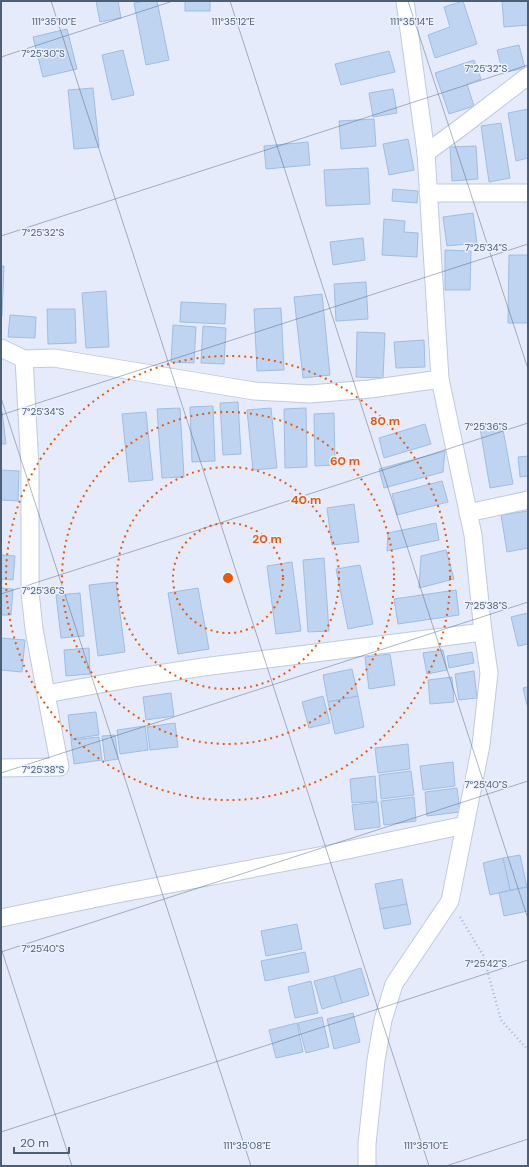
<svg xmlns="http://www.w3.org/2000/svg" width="529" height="1167" viewBox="0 0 529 1167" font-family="'DM Sans',sans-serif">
<rect width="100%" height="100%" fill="#e6ebfc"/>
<g fill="#bed4f1" stroke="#9fbde3">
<polygon points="96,1 118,1 121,18 100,22"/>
<polygon points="144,1 157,1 169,60 146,65 134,3"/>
<rect x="185" y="1" width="25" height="10"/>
<polygon points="463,1 477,44 435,58 428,35 450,27 444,7"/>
<polygon points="502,1 528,1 528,25 504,27"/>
<polygon points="67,29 77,69 43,77 33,37"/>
<polygon points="519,45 525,68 503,73 497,50"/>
<polygon points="123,50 134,95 112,100 102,55"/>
<polygon points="389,51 395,72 341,85 335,64"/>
<polygon points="474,60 481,79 467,84 474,106 449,114 435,73"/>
<polygon points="93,88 99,147 74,149 68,90"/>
<polygon points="393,89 397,113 373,117 369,93"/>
<polygon points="528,109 528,158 516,161 508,113"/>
<polygon points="374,119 376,146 341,149 339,121"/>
<polygon points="501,123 510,178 489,182 481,126"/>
<polygon points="408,139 414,170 389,175 383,144"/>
<polygon points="308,142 310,165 266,169 264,146"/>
<polygon points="476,146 478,179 452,181 450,147"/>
<polygon points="368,168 370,204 326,206 324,170"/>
<polygon points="393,189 418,191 417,203 392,201"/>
<polygon points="473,213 477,243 447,246 443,217"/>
<polygon points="384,219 405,221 404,232 418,233 417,257 382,255"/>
<polygon points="363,238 365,260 333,265 330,242"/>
<polygon points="445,250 471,251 470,290 445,290"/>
<polygon points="509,255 528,255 528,323 508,323"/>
<polygon points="1,266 4,266 2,316 1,316"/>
<polygon points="366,282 368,319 336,321 334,284"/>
<polygon points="106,291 109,347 86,348 82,293"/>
<polygon points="322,294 330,375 303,378 294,297"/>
<polygon points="181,302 226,304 225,324 180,322"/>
<polygon points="281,308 284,370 257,371 254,309"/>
<polygon points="47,309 75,309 76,343 48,344"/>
<polygon points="10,315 36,317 35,338 8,337"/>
<polygon points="173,325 196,327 194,363 171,362"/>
<polygon points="203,326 226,328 224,364 201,363"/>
<polygon points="357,332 385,333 383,378 356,377"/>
<polygon points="424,340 425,367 396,368 394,342"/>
<polygon points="238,402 241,454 223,455 220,403"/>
<polygon points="213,406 215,461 192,462 190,407"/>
<polygon points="180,408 184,477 162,478 157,409"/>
<polygon points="271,408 277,468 253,470 247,410"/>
<polygon points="306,408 307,467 285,468 284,409"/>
<polygon points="2,411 6,444 1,444 1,412"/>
<polygon points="146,412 153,480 129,482 122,414"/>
<polygon points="334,413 335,465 315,466 314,414"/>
<polygon points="425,424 431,444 384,458 379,438"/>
<polygon points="502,424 513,484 490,488 480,428"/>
<polygon points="445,451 443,472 384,488 379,469"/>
<polygon points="528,456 528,476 520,477 518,457"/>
<polygon points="1,470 19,471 18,501 1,500"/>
<polygon points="442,481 448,502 397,515 392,494"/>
<polygon points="354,504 359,542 332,545 327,508"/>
<polygon points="528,511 528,548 507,552 501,515"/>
<polygon points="436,523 439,540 387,551 388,533"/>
<polygon points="446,550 454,579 419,588 421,556"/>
<polygon points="1,555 15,556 13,580 1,579"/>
<polygon points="324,558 329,631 308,632 303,560"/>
<polygon points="292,562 301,631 276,634 267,566"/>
<polygon points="360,565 373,624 348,629 336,569"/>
<polygon points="116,582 125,652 98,656 89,585"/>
<polygon points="1,588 13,589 11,615 1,615"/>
<polygon points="198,588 209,649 178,654 168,593"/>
<polygon points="456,590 459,615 398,624 394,599"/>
<polygon points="80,593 84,636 61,638 56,595"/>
<polygon points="528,613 528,644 518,646 511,617"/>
<polygon points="1,638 25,640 22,672 1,670"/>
<polygon points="89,648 90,674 66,676 64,650"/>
<polygon points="443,650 447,670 427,674 423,653"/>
<polygon points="472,652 474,663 449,668 447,656"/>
<polygon points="390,654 395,685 369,689 365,657"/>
<polygon points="352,669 358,696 328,702 323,675"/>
<polygon points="474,671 477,698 459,700 455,674"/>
<polygon points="452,677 454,702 430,704 428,680"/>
<polygon points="528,687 528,709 523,688"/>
<polygon points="171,693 174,716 146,720 143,697"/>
<polygon points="323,696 330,723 309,728 302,702"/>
<polygon points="358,696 364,727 335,734 328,702"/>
<polygon points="96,712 99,735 71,739 68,715"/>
<polygon points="175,723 178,747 150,750 147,727"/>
<polygon points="145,726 148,750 120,754 117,730"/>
<polygon points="115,735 118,759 105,761 102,736"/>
<polygon points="99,737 102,760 74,764 71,740"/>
<polygon points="408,744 410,769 378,773 375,748"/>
<polygon points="453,762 455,786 423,790 420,766"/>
<polygon points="411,771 414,795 381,799 379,775"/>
<polygon points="375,776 377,801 352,803 350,779"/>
<polygon points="457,788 460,812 427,816 425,792"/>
<polygon points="414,797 416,821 384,825 381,801"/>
<polygon points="378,802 380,827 355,830 352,805"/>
<polygon points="520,855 527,887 510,890 503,858"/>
<polygon points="503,858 510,890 490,895 483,863"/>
<polygon points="402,879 407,904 380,909 375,884"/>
<polygon points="527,887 528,892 528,911 504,916 499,893"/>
<polygon points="407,904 411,924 384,929 380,909"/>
<polygon points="297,924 302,949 266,956 261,931"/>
<polygon points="305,952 309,972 265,981 261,961"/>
<polygon points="361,968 369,995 342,1003 334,976"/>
<polygon points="334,976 342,1003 322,1009 314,981"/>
<polygon points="311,981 318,1013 295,1018 288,987"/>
<polygon points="353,1013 360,1042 334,1049 327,1019"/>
<polygon points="322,1017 329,1047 306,1053 298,1023"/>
<polygon points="297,1023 303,1052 276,1058 269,1030"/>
</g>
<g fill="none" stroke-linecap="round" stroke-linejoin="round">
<defs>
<g id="street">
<polyline points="426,153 460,128 528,76"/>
<polyline points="428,193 528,193"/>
<polyline points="1,348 24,359 54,358 254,391 310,394 370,389 440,379"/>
<polyline points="24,359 30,467 30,592 34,629 46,694 139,677 203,667 483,632"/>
<polyline points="468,513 528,500"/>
<polyline points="1,768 60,767 46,694"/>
<polyline points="1,918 117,894 324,855 465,825"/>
<polyline points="367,1166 367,1144 376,1060 383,1020 394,984 450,901 481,745 489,673 483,632 473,535 440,379 426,153 405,1"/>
</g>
</defs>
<use href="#street" stroke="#bfcade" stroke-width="19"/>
<polyline stroke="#a1b8d6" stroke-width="2.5" stroke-dasharray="1 3" stroke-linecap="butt" points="460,917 483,955 501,1020 528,1050"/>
<use href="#street" stroke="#fff" stroke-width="17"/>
</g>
<path fill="none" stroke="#4b5f75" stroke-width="1" stroke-opacity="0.45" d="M51,1L429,1166M230,1L528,919M408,1L528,369M1,57L173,1M1,236L528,65M1,398L251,1166M1,415L528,244M1,594L528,423M1,773L528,602M1,948L72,1166M1,952L528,781M1,1132L528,960M446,1166L528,1139"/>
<g fill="none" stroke="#e8590c" stroke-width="2" stroke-dasharray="2 4">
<circle cx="228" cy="578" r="55"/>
<circle cx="228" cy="578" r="111"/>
<circle cx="228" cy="578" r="166"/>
<circle cx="228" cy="578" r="222"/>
</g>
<g font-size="10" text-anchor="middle" fill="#4b5f75" stroke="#ecf0ff" stroke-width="3" stroke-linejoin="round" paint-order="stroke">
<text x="54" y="25">111°35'10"E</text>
<text x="233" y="25">111°35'12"E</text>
<text x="412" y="25">111°35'14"E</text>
<text x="43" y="57">7°25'30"S</text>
<text x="486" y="72">7°25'32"S</text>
<text x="43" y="236">7°25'32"S</text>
<text x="486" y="251">7°25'34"S</text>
<text x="43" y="415">7°25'34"S</text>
<text x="486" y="430">7°25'36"S</text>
<text x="43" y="594">7°25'36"S</text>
<text x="486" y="609">7°25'38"S</text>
<text x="43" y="773">7°25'38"S</text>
<text x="486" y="788">7°25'40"S</text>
<text x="43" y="952">7°25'40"S</text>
<text x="486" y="967">7°25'42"S</text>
<text x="247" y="1149">111°35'08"E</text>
<text x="426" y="1149">111°35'10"E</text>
</g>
<circle cx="228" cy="578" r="6" fill="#e8590c" stroke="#ecf0ff" stroke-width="2"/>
<g font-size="12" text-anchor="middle" font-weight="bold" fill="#e8590c" stroke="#ecf0ff" stroke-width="3" stroke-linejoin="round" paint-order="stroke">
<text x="385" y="425">80 m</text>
<text x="345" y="465">60 m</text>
<text x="306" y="504">40 m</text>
<text x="267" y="543">20 m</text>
</g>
<rect width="529" height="1167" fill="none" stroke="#4b5f75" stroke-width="4"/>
<path d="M14 1147v6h55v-6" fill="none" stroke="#4b5f75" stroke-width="2"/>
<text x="20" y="1147" font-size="12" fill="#4b5f75" stroke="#ecf0ff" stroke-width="3" paint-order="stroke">20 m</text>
</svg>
